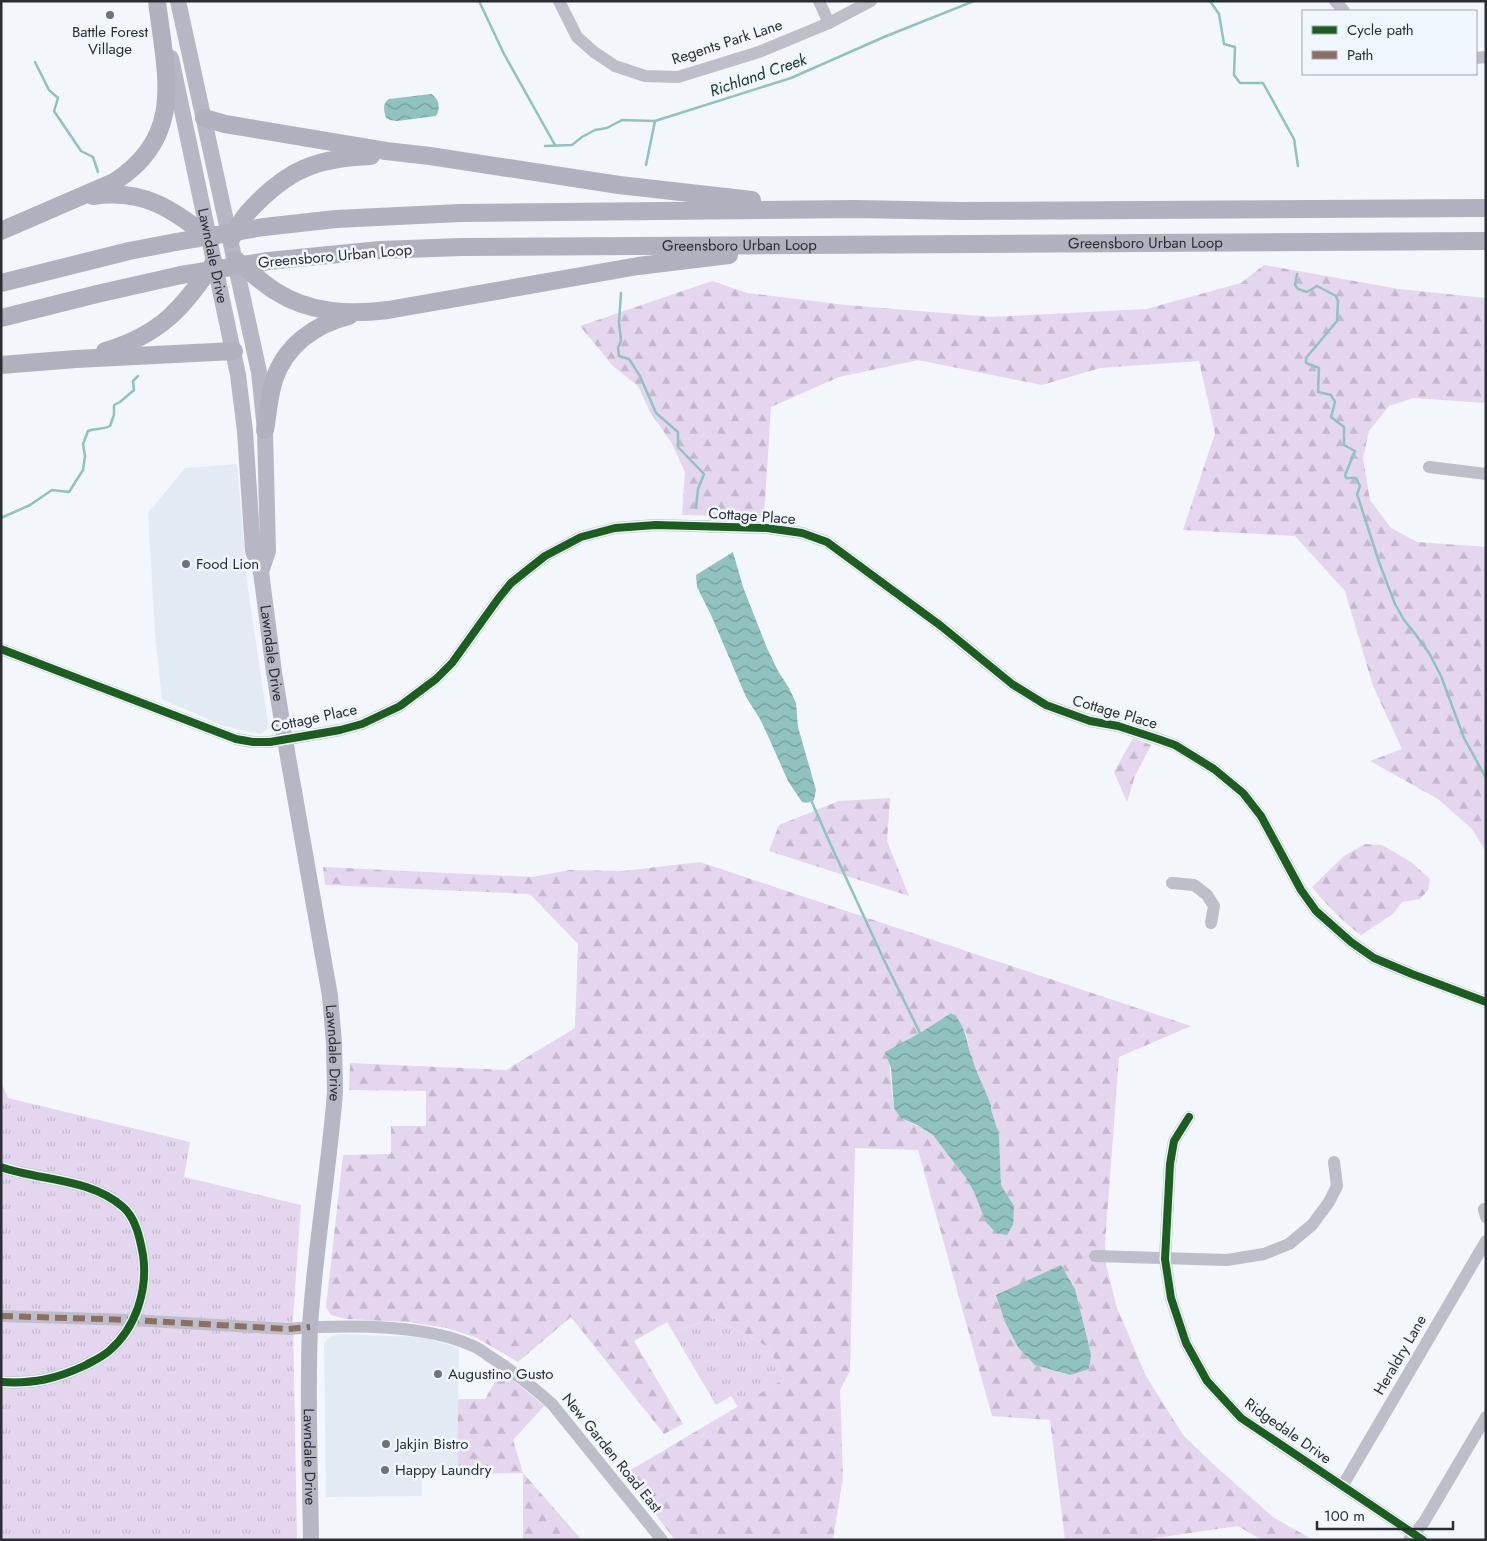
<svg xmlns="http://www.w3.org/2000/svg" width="1487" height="1541" viewBox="0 0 1487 1541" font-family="Jost,sans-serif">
<defs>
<pattern id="grass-tufts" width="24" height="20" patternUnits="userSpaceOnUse" patternTransform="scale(1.25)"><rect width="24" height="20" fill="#e4d6ef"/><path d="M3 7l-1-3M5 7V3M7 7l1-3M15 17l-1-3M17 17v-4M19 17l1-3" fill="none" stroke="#c4b8cd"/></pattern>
<pattern id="forest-firs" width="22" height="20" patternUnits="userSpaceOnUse" patternTransform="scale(1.25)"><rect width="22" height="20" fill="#e4d6ef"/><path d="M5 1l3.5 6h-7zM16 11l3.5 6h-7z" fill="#c4b8cd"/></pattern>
<pattern id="water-waves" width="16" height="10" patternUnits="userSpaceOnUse" patternTransform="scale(1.25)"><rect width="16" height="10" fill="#90c2c0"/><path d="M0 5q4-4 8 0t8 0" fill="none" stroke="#769e9d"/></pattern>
</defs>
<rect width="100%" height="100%" fill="#f3f6fa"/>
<g fill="#e2eaf4">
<polygon points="237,464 247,582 268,724 267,729 261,734 224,726 162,699 155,634 148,513 185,468"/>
<polygon points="339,1334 416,1337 432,1340 459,1348 457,1474 422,1474 422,1496 326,1497 324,1343 330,1337"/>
</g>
<g fill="url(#grass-tufts)">
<polygon points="1,1082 8,1098 190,1142 184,1177 301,1205 293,1318 297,1540 1,1540"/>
<polygon points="714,1318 768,1347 784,1379 738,1407 731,1396 716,1405 673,1332"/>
</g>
<g fill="url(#forest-firs)" fill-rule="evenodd">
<polygon points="1264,265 1399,289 1486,298 1486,403 1414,398 1389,406 1369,431 1363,458 1370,500 1391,528 1417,542 1486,547 1486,852 1472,829 1438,799 1370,761 1402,749 1373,686 1345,591 1295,536 1183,530 1215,433 1199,361 1100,368 1042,385 918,360 839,377 771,407 764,517 682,515 685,472 671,442 650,412 638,386 613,366 580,326 712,281 747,293 845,305 992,317 1146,309 1241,283"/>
<polygon points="1133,738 1151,745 1135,776 1127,802 1114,772"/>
<polygon points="890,798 887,841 909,896 769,851 779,825 839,801"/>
<path d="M1365,844L1382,845L1411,862L1430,879L1428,890L1420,899L1402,902L1393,914L1361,935C1342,921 1327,905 1312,887L1344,856Z"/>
<path d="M700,862L1191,1026L1119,1057L1105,1243L1106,1265L1117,1308L1146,1376L1183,1435L1214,1465L1273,1517L1313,1540H1262L1238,1526L1155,1538L1154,1540H1065L1050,1420L992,1416L918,1150L855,1148L850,1371L840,1390L843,1477L833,1540H675L624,1474L784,1379L768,1347L714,1318L673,1332L667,1322L634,1341L683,1424L664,1434L571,1317L518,1362L477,1338L447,1328L409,1322L346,1319L331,1315L326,1307L343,1155L391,1154V1126H426V1091L349,1090L350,1063L506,1070L575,1028L578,944L530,894L325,885L323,867L533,877L570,870L623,871ZM951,1013L966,1033L971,1057L991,1105V1109L999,1135L1001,1185L1014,1206L974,1192C964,1173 950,1151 934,1136C922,1125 904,1124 896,1110C891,1102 891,1073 889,1061L920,1033ZM1075,1289L1091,1354L1070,1375L1035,1365Z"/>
<polygon points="502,1370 544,1406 513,1440 523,1473 582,1540 523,1540 523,1473 457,1474 458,1399 485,1399"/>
</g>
<g fill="url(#water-waves)">
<path d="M431,94C439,98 441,109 436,116L397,121L390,120L386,118C384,111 382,103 389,99Z"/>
<path d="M733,552L743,587L767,648L778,671L789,688L796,703L798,727L816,790L814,800C810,803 806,803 802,802L788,781L768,736L760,719L746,697L711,615L697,587L696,575Z"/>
<path d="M951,1013C966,1023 966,1042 972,1058C977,1074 985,1089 991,1105V1109L999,1135L1001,1185L1014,1206L1013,1225L1007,1235L996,1233L986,1222L974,1192L966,1178L933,1135L917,1125L901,1118L894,1108L891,1068L885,1052L920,1033Z"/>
<polygon points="1061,1265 1075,1289 1091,1354 1089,1369 1070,1375 1035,1365 1018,1347 1005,1322 996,1295"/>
</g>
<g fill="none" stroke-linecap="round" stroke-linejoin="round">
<g stroke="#90c2c0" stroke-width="2.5">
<polyline points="479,1 504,54 555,145"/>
<polyline points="1210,1 1219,14 1224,44 1235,47 1234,75 1240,83 1263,83 1294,139 1298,166"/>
<polyline points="35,62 49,90 58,98 54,111 81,151 93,157 98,172"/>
<polyline points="545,146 572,145 582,137 595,130 607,128 622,120 655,121 791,78 884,37 974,1"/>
<polyline points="646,165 655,121"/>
<polyline points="1297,274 1295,285 1298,289 1307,292 1317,286 1336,296 1338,301 1337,321 1306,358 1306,363 1319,368 1318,392 1331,395 1335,402 1331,417 1344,427 1344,445 1355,451 1345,475 1346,478 1356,478 1360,486 1357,494 1379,562 1395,604 1404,620 1413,631 1429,653 1441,676 1464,738 1486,778"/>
<polyline points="621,293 619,322 621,341 618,348 619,356 629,359 640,376 656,413 678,432 678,447 704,474 698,489 696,508"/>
<path d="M1,518L30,505L52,490L69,492L83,470L85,456L83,444L88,431C95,428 102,430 110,426L114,415V405L120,402L134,390L133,381L138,376"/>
<polyline points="811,800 829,841 884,960 921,1035"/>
</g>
<g stroke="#bdbeca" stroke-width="12">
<polyline points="559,1 577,37 594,52 615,66 645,76 678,77 759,52 829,23 871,1"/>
<polyline points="819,1 829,23"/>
<polyline points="1335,1 1344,11"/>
<polyline points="1476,58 1486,57"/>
<polyline points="1429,467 1486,474"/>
<polyline points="1,649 236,739 253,742 270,742 340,730 362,724 400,706 436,679 452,663 498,599 511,583 545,556 581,537 615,528 656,525 767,528 802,533 827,542 941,626 1012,684 1046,705 1090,721 1118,726 1158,739 1175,745 1214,769 1243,793 1261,816 1301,890 1316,911 1351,942 1374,958 1412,974 1486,1002"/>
<polyline points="1172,883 1194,885 1207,895 1214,906 1211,923"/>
<polyline points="1189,1117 1174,1141 1170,1164 1165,1259 1171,1298 1186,1343 1207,1381 1241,1418 1423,1540"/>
<path d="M1,1167C41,1181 90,1178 123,1207C136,1218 140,1239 143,1255C148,1290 136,1328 109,1351C102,1357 93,1361 86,1365C56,1379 34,1384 1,1382"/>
<polyline points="1484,1209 1486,1217"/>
<polyline points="1095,1256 1227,1260 1264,1254 1289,1244 1312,1225 1329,1202 1337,1186 1334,1162"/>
<path d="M1,1316L132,1320L288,1329C343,1325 423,1323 473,1346C478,1348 484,1352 489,1356C512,1370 532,1386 552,1404L662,1540"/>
<polyline points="1343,1485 1486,1241"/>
<polyline points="1409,1540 1424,1522 1486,1417"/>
</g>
<g stroke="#b6b6c5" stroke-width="16">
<polyline points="178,1 259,372 265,430 268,551 261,572"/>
<path id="s1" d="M171,58L238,375L245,431L253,551L261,572L274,672L285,740L330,996L334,1043L335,1092C329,1170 315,1248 310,1327C307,1397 310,1469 311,1540"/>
</g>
<g stroke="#b0b0bf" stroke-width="18">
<polyline points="204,118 225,124 386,151 430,156 619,185 752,200"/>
<path d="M93,196C143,189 172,208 210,239"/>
<polyline points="264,227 336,219 460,213 854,209 961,211 1486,208"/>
<path d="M1,231L114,182C187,136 165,72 157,1"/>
<path d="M231,239C237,229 242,218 250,210C288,169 317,158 371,156"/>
<path d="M235,259C248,270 261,282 275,291C309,313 348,315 388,310L638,266L729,255"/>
<path id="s2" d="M268,261L380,250L461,247L1486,241"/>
<polyline points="1,283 129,251 176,242"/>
<polyline points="1,318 97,294 181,275"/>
<path d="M105,351C162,334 181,309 214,263"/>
<polyline points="1,365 76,359 234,351"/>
<path d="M265,430C268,413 269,396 274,380C285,346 315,324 349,316"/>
</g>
<g stroke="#b0b0bf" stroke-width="18">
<polyline points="176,242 264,227"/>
<polyline points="181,275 268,261"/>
</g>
<polyline stroke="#8d6e63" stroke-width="6" stroke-dasharray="12 6" stroke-linecap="butt" points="1,1316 132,1320 288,1329 310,1327"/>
<defs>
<g id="cycleway">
<polyline points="1,649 236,739 253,742 270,742 340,730 362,724 400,706 436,679 452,663 498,599 511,583 545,556 581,537 615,528 656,525 767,528 802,533 827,542 941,626 1012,684 1046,705 1090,721 1118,726 1158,739 1175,745 1214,769 1243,793 1261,816 1301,890 1316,911 1351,942 1374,958 1412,974 1486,1002"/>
<polyline points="1189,1117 1174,1141 1170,1164 1165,1259 1171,1298 1186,1343 1207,1381 1241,1418 1423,1540"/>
<path d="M1,1167C41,1181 90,1178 123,1207C136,1218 140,1239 143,1255C148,1290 136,1328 109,1351C102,1357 93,1361 86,1365C56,1379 34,1384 1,1382"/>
</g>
</defs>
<use href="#cycleway" stroke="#f0f6fd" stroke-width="11"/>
<use href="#cycleway" stroke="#1b5e20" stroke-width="8"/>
</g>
<g fill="#707478" stroke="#f0f6fd" stroke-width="2">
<circle cx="110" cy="15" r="5"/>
<circle cx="186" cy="564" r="5"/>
<circle cx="438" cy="1374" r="5"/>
<circle cx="386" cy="1444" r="5"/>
<circle cx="385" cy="1470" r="5"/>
</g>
<g text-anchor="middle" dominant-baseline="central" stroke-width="5" stroke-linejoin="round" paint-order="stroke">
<g font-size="15" fill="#2a2e32" stroke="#f0f6fd" text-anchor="start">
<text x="110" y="32" text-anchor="middle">Battle Forest<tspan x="110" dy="17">Village</tspan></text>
<text x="196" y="564">Food Lion</text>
<text x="448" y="1374">Augustino Gusto</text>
<text x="396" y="1444">Jakjin Bistro</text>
<text x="395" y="1470">Happy Laundry</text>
</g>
<g font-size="15" fill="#2a2e32" stroke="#f0f6fd">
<text transform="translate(727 42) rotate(-18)">Regents Park Lane</text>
<text stroke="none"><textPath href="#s2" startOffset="878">Greensboro Urban Loop</textPath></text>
<text stroke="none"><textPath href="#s2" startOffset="472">Greensboro Urban Loop</textPath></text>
<text stroke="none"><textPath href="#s1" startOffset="202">Lawndale Drive</textPath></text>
<text transform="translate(335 256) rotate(-5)">Greensboro Urban Loop</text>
<text transform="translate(752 516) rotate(4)">Cottage Place</text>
<text stroke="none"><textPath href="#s1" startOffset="605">Lawndale Drive</textPath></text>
<text transform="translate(1115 712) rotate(16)">Cottage Place</text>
<text transform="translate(314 718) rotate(-12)">Cottage Place</text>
<text stroke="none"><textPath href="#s1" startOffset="1010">Lawndale Drive</textPath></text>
<text transform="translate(1400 1355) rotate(-60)">Heraldry Lane</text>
<text transform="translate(1288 1431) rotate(35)">Ridgedale Drive</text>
<text transform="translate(612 1453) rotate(51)">New Garden Road East</text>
<text stroke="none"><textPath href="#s1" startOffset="1415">Lawndale Drive</textPath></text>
</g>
<g font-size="16" font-style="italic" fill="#123634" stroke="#f0f6fd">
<text transform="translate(758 75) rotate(-19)">Richland Creek</text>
</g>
</g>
<rect width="1487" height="1541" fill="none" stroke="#2a2e32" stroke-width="5"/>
<rect x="1302" y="10" width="175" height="65" fill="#f0f6fd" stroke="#a1a6ac"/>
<rect x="1312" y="26" width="25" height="8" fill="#1b5e20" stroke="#a1a6ac"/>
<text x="1347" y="35" font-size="15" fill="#2a2e32">Cycle path</text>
<rect x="1312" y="51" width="25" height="8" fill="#8d6e63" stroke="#a1a6ac"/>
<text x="1347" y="60" font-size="15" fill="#2a2e32">Path</text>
<path d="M1317 1521v8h136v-8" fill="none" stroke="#2a2e32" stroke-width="2.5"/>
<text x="1324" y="1521" font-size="15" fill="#2a2e32" stroke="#f0f6fd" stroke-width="4" paint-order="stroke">100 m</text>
</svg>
